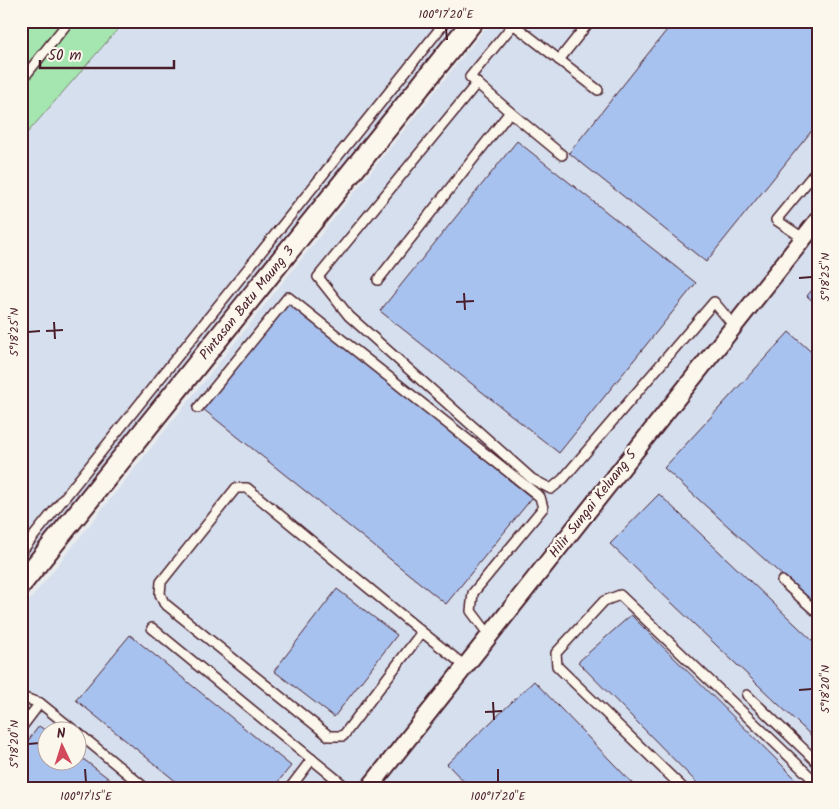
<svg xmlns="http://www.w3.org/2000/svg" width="839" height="809" viewBox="0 0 839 809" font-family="Kalam,sans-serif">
<rect width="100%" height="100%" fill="#eaeced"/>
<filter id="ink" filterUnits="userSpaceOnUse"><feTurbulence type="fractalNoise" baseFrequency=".02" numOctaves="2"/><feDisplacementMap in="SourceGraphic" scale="10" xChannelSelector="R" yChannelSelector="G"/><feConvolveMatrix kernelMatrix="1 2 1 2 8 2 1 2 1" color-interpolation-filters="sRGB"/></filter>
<g filter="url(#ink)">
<g fill="#d6dfee" fill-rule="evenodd">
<polygon points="21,21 460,21 21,567"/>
<path d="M491,21H818V788H21V611ZM48,732H78V762H48Z"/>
</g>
<polygon fill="#a5e6b0" stroke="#78826e" points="21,21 125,21 21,140"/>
<g fill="#a8c2ef" stroke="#4a1f2b">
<polygon points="674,21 818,21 818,123 706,262 569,153"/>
<polygon points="517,141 696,283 559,453 380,311"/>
<polygon points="818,283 818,306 807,296"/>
<polygon points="288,303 532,498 446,604 203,409"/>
<polygon points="789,332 818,358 818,608 664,468"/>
<polygon points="659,494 818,646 818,742 610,544"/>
<polygon points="337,589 397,635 334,717 274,671"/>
<polygon points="631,615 805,788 702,788 578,662"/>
<polygon points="130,635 291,766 273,788 184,788 76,700"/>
<polygon points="534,681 637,788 470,788 447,764"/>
<polygon points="39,726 48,732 48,762 78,762 78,755 121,788 21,788 21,750"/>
</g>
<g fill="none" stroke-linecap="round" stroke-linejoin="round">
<defs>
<g id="service">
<polyline points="513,24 598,90"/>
<polyline points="559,60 590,21"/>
<polyline points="21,81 69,21"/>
<polyline points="477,83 318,277 349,316 532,479 551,489 563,479 714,302 734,326"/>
<polyline points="510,112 562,155"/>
<polyline points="803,238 776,220 818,169"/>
<polyline points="378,280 510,112 470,77 516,21"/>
<polyline points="198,408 288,297 540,497 543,508 473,593 471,611 489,635"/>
<polyline points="21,552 446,21"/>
<polyline points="782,581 818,613"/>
<polyline points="152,628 347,788"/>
<polyline points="422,632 247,488 236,488 161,582 160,594 164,603 329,736 343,736 422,632 465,666"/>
<polyline points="747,695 818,763"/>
<polyline points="21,697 40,703 76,732"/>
<polyline points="21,728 40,703"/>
<polyline points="78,733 145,788"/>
<polyline points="290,788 312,759"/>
<polyline points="683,788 557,666 556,653 604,601 620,595 818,784"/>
</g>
<polyline id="minor" points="369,788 818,220"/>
<polyline id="tertiary" points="21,584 473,21"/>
</defs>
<use href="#service" stroke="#4a1f2b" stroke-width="12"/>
<use href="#minor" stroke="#4a1f2b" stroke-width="20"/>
<use href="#tertiary" stroke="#4a1f2b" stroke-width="24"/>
<use href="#service" stroke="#fbf7ec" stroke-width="9"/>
<use href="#minor" stroke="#fbf7ec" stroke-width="16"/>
<use href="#tertiary" stroke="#fbf7ec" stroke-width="20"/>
</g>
</g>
<path fill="none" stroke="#4a1f2b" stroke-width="2" d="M446,28L447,40M799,278L812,277M464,293L465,310M456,302L474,301M54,322L55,339M46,331L63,330M28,332L40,331M799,690L812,689M493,702L494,720M485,712L502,711M28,744L40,743M85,769L86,782M498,769V782"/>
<g text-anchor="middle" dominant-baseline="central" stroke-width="5" stroke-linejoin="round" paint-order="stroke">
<g font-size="14" fill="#4a1f2b" stroke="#fbf7ec">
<text transform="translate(247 303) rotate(-51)">Pintasan Batu Maung 3</text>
<text transform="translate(593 504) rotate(-52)">Hilir Sungai Keluang 5</text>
</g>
</g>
<rect width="839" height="809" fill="none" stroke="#fbf7ec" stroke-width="55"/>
<g transform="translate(62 746) rotate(356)"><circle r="24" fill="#fbf7ec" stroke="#b4a19f"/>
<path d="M0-4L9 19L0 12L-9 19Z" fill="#d1495b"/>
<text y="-8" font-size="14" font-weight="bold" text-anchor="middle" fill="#4a1f2b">N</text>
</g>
<path d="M40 60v8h134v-8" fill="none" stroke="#4a1f2b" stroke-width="2.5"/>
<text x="48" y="60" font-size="15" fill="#4a1f2b" stroke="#fbf7ec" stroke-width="4" paint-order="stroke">50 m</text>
<rect x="28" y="28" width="784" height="754" fill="none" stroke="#4a1f2b" stroke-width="2"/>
<g font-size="12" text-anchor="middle" fill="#4a1f2b">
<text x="446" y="18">100°17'20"E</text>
<text transform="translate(825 277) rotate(-90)" y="4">5°18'25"N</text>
<text transform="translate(14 332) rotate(-90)" y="4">5°18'25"N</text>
<text transform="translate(825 689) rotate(-90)" y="4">5°18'20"N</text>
<text transform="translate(14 744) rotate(-90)" y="4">5°18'20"N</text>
<text x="86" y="800">100°17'15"E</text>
<text x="498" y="800">100°17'20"E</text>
</g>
</svg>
